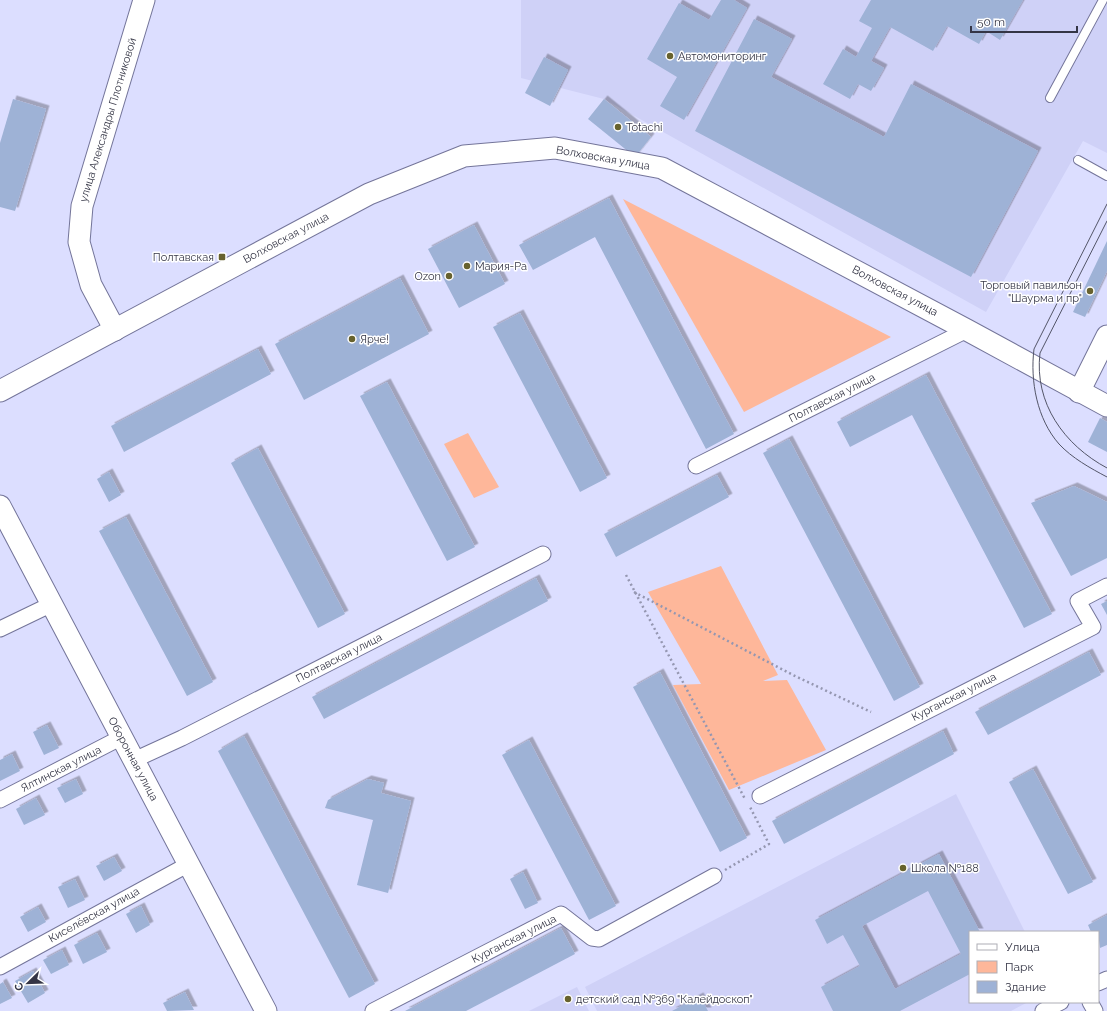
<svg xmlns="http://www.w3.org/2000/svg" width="1107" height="1011" viewBox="0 0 1107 1011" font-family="Raleway,sans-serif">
<defs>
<filter id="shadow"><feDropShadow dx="3.5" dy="-3.5" stdDeviation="0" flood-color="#0004"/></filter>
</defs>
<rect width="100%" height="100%" fill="#dcdeff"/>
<g fill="#cfd1f7">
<polygon points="521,0 1107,0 1107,153 1083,141 986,312 604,99 521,78"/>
<polygon points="956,794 1025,932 970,932 970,1002 1028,1002 1011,1011 597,1011 585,987"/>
<polygon points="577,987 589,1011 529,1011"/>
</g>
<g fill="#feb79a">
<polygon points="623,199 891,337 744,412"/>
<polygon points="468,433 499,487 474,498 444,444"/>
<polygon points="721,566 778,675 763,681 787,680 826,750 729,790 673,685 701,684 648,592"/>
</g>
<g fill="#9eb2d6" fill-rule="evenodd" filter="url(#shadow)">
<polygon points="721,0 734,0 747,8 684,120 660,106 677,77 647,59 679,3 709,20"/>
<polygon points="871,0 1023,0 1000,40 986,31 979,44 947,26 933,51 890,27 871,61 884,68 871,91 858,84 850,99 823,84 843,49 856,57 872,28 859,21"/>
<polygon points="754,19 792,39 771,77 884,137 911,84 1038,151 971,277 695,131"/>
<polygon points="544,57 568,70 550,106 525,93"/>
<polygon points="13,99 46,109 15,211 0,207 0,143"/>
<polygon points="604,99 651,137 635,157 588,119"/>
<polygon points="609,198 734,434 706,449 595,237 533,270 519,245"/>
<polygon points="474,225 505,284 459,308 428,249"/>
<polygon points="1107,241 1107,271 1085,317 1073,312"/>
<polygon points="400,278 429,334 304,400 275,344"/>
<polygon points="520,313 607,478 580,492 493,327"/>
<polygon points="258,349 271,374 124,452 111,426"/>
<polygon points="926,375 1052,614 1024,628 912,415 850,447 837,422"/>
<polygon points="387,382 475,547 447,561 360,396"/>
<polygon points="1100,418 1107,422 1107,452 1088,442"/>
<polygon points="789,439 920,687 894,701 763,453"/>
<polygon points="258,448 345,614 318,628 231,463"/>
<polygon points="109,472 121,495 109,502 97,479"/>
<polygon points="717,475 729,497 616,557 604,534"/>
<polygon points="1074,486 1107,502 1107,558 1071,576 1031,503"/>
<polygon points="126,517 213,682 187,696 99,531"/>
<polygon points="536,578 548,601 324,719 312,697"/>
<polygon points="1107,601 1107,615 1101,604"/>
<polygon points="1089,652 1101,675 988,735 975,712"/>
<polygon points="660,672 747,838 720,852 633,687"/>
<polygon points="47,725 59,748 44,755 33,732"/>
<polygon points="943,731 954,754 784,844 772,821"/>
<polygon points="244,736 375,984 349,998 218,751"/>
<polygon points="529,740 616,906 589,920 502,755"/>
<polygon points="12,754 20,771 0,781 0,760"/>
<polygon points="1033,769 1093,882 1068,894 1009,782"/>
<polygon points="76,779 83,794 65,803 57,788"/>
<polygon points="368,779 384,783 381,793 411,801 388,893 357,885 373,820 325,808 328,800"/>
<polygon points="36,798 45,815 24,825 16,809"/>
<path d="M939,854L980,932H970V974L900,1011H833L821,987L860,966L843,935L827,944L815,920ZM928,891L961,954L895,989L862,926Z"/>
<polygon points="114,857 122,871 104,881 96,866"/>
<polygon points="523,872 538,903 525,909 510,879"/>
<polygon points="75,879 85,900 68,908 58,887"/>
<polygon points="141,906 150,925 136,933 126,914"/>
<polygon points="38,907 46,922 28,932 20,917"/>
<polygon points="1107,915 1107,945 1100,948 1098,932 1091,932 1088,925"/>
<polygon points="561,928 575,954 466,1011 405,1011"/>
<polygon points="97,933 107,952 83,964 74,945"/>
<polygon points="62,950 69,965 51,974 43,960"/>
<polygon points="33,971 45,993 28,1003 15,981"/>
<polygon points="3,982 12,998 0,1004 0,984"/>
<polygon points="185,992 194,1010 167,1011 163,1003"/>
<polygon points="700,996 708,1011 672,1011"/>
</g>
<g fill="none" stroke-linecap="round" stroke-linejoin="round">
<defs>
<g id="lane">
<polyline points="1050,98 1103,0"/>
<polyline points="1078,160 1107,176"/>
</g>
<g id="street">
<polyline points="696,466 967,330"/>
<polyline points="0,629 52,604"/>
<polyline points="134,760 182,738 543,554"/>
<polyline points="760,796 1093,627 1078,601 1107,586"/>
<polyline points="0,800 122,737"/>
<polyline points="0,967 189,864"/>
<polyline points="1098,983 1107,979"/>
<polyline points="1090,1002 1095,1011"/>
<polyline points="373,1011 561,914 592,938 599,939 714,876"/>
<polyline points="1043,1011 1061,1002"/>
</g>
<g id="secondary">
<polyline points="115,330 91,285 79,242 82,206 144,0"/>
<polyline points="0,391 369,194 464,156 555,148 662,168 967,330 1107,406"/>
<polyline points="1079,392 1107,336"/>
<polyline points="0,506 266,1011"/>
</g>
</defs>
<use href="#lane" stroke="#74759a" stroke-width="10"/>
<use href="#street" stroke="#74759a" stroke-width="17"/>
<use href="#secondary" stroke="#74759a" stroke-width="23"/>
<g stroke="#9597b1" stroke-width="2.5" stroke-dasharray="2 3" stroke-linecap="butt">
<polyline points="626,575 745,799"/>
<polyline points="634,592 793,675 871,712"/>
<polyline points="725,870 769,844 750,807"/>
</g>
<use href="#lane" stroke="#fff" stroke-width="8"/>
<use href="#street" stroke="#fff" stroke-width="15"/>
<use href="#secondary" stroke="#fff" stroke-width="21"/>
<g stroke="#535568" stroke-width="1">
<path d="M1107,204L1034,349C1030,381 1037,419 1059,444C1072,458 1090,468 1107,477"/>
<path d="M1107,221L1040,353C1034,403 1064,445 1107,468"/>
</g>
</g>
<g fill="#67622e" stroke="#fff" stroke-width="1.5">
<circle cx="670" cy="56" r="4"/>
<circle cx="618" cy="127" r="4"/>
<rect x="218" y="253" width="8" height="8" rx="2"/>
<circle cx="467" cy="266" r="4"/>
<circle cx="449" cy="276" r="4"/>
<circle cx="1090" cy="291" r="4"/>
<circle cx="352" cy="339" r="4"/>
<circle cx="903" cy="868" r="4"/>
<circle cx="568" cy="999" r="4"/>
</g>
<g text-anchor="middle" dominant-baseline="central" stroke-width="3" stroke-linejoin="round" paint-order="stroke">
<g font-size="11" fill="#343545" stroke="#fff" text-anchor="start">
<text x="678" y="56">Автомониторинг</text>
<text x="626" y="127">Totachi</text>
<text x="214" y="257" text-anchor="end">Полтавская</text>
<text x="475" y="266">Мария-Ра</text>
<text x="441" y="276" text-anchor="end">Ozon</text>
<text x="1082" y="285" text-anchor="end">Торговый павильон<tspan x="1082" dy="13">"Шаурма и пр"</tspan></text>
<text x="360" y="339">Ярче!</text>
<text x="911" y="868">Школа №188</text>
<text x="576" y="999">детский сад №369 "Калейдоскоп"</text>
</g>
<g font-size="11" fill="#343545" stroke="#fff">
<text transform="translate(108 120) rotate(-73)">улица Александры Плотниковой</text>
<text transform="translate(603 158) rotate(10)">Волховская улица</text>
<text transform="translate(286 238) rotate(-28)">Волховская улица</text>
<text transform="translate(895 291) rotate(28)">Волховская улица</text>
<text transform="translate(832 398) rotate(-27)">Полтавская улица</text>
<text transform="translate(339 658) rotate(-27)">Полтавская улица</text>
<text transform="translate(954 697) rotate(-27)">Курганская улица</text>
<text transform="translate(133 759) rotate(62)">Оборонная улица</text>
<text transform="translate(61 769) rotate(-27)">Ялтинская улица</text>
<text transform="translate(94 915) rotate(-29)">Киселёвская улица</text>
<text transform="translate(514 939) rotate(-27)">Курганская улица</text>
</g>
</g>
<rect x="969" y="931" width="130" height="72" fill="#ffffff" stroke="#aeaeb5"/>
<rect x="977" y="944" width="20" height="6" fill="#ffffff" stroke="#aeaeb5"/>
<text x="1005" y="951" font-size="12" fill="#343545">Улица</text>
<rect x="977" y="961" width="20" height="12" fill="#feb79a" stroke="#aeaeb5"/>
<text x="1005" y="971" font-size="12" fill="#343545">Парк</text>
<rect x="977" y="981" width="20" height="12" fill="#9eb2d6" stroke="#aeaeb5"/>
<text x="1005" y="991" font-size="12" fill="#343545">Здание</text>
<g transform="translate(28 983) rotate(247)" stroke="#ffffff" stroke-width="3" paint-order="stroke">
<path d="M0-3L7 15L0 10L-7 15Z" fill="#343545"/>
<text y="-6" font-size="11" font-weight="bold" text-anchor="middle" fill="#343545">С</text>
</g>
<path d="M971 26v6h106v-6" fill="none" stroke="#343545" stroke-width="2"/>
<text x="977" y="26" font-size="12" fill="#343545" stroke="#ffffff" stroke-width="3" paint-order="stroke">50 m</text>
</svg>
